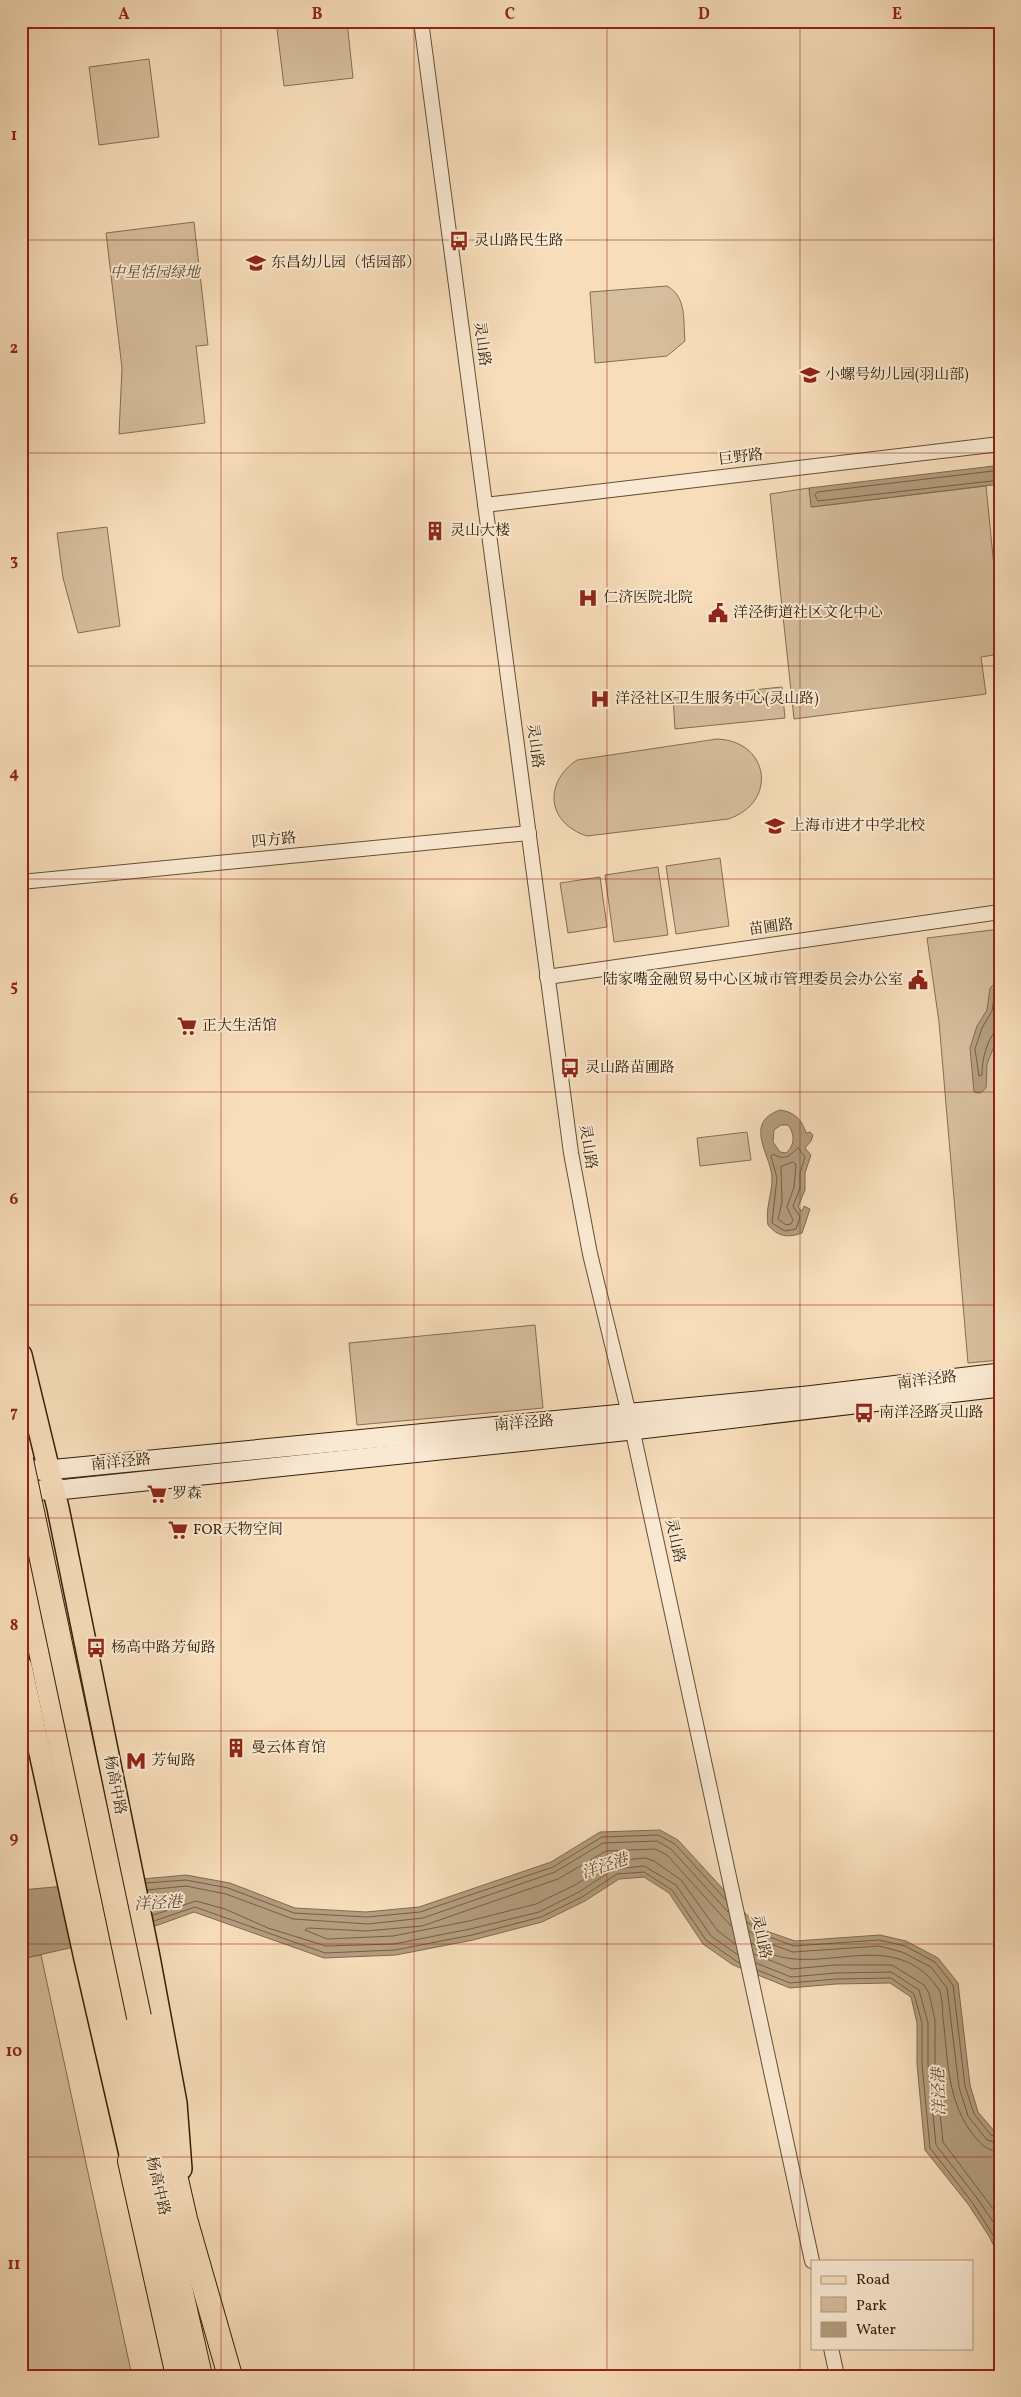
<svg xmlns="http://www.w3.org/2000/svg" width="1021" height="2397" viewBox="0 0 1021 2397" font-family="Vollkorn,'Noto Serif SC',serif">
<rect width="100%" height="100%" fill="#f7ddba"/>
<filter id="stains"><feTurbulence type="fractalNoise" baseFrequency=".004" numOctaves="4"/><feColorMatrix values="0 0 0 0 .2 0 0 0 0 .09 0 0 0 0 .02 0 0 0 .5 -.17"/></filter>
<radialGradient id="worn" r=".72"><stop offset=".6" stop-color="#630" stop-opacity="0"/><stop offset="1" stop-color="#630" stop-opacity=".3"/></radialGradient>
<g fill="#d6bd9c" stroke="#846f53">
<polygon points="276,21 347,21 353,78 284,86"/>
<polygon points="149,59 159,137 99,145 89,67"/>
<polygon points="194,222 208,345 196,346 205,423 119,434 122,368 106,233"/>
<path d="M667,286C687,297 683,320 685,341L667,356L595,363L590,292Z"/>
<polygon points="986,486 1000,627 1000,654 981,657 986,694 794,719 770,494 809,488 812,507"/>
<polygon points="107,527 120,626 78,633 63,578 57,533"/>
<polygon points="782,687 785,718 675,729 673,698"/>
<path d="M717,739C770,741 778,803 728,819L587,836C547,823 543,783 577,760Z"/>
<polygon points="720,858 729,926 676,934 666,866"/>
<polygon points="658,867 668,935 614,942 605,875"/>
<polygon points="600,877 607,927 568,933 560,883"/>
<polygon points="1000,929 1000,1360 968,1363 939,1022 927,938"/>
<polygon points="747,1132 751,1160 700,1166 697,1138"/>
<polygon points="535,1325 543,1408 357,1425 349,1343"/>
<polygon points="41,1955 132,2376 26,2376 21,2347 21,1959"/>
</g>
<g fill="#b49d7e" stroke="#806b50" fill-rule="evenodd">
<polygon points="994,466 1000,468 1000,484 811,507 809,488"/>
<polygon points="996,982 1000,988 1000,1031 987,1064 986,1088 980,1093 974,1092 970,1048 977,1026 987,1010 990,988"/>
<path d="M780,1110C795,1112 802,1120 806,1133L810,1132L813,1135L811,1141L805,1148L811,1155L805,1173V1190L798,1207L802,1211L804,1206L810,1209L802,1233C788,1238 778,1237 768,1225C765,1210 772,1194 772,1179C772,1156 742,1123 780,1110ZM781,1125H788C795,1134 795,1145 786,1153L780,1152L773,1142L774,1130Z"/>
<polygon points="660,1830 678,1840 746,1914 766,1931 795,1941 880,1935 906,1941 938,1958 958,1983 970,2085 978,2112 995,2132 1000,2134 1000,2258 989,2236 968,2204 925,2150 917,2064 917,2023 911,1997 890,1983 836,1984 790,1988 733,1965 703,1944 669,1893 644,1877 619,1879 585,1901 542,1922 473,1940 396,1955 324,1958 194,1912 136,1933 21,1959 21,1890 186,1875 230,1883 295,1908 366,1912 419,1907 551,1862 600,1832"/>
</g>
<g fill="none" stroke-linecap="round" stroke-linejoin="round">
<g stroke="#735f44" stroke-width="1">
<polyline points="1000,472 993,471 817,492 815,495 818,501 1000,480"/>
<path d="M1000,990L995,991L992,1011L982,1028L975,1049L979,1076L982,1075C982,1060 986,1043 995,1031L1000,1030"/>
<path d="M798,1148L805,1157L800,1173V1188L793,1206L800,1217L796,1229L785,1231L772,1223L777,1178L771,1156L773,1154C785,1161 789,1156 798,1148Z"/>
<polygon points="793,1162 796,1164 794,1187 787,1207 793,1220 791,1224 786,1225 778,1219 782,1202 781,1167"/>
<polyline points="146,1883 186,1880 228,1888 294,1913 367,1917 420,1912 553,1867 602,1837 658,1835 675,1844 726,1900"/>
<polyline points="147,1890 186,1886 226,1894 293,1919 368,1924 423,1918 555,1872 603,1843 657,1841 671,1849 728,1912"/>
<polyline points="149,1897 172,1895 175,1897 173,1900 151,1907"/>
<polyline points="153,1915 196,1901 225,1909 268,1928 326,1946 394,1944 470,1929 539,1912 579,1892 614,1869 644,1866 676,1885 711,1936 738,1955"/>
<polyline points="154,1921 195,1907 325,1953 395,1950 472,1935 541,1917 582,1897 617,1874 644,1872 672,1890 706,1940 739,1963"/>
<polyline points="747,1922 764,1935 794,1946 879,1940 905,1946 935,1962 953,1985 965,2086 974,2114 991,2135 1000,2138"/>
<polyline points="731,1926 667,1855 655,1849 606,1851 558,1879 422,1926 366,1931 308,1928 305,1930 327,1939 393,1936 469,1921 536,1904 575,1885 613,1861 645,1858 654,1861 681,1880 717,1930 735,1944"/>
<polyline points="749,1931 762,1941 793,1952 879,1946 902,1952 931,1967 947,1988 959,2087 968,2116 987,2140 1000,2144"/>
<path d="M752,1943C807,1988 889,1919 938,1988C943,1995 942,2009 943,2018C948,2059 947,2104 975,2137C982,2145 988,2151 1000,2152"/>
<polyline points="754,1954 792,1969 835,1965 892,1965 924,1985 929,1993 935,2020 935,2064 943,2142 1000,2218"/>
<polyline points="756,1963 791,1977 836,1973 891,1972 919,1990 928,2023 928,2064 936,2145 977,2198 1000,2232"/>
<polyline points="757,1970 790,1983 836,1979 891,1978 914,1994 922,2023 922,2064 930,2148 972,2202 1000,2246"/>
</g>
<defs>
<g id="street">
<polyline points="421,21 571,1153 590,1254 629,1414 812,2261"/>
<polyline points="485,505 1000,444"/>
<polyline points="21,882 529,833"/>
<polyline points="547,977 1000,912"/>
<polyline points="831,2348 837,2376"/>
</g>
<g id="secondary">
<polyline points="21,1470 48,1470 807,1396 1000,1373"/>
<polyline points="21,1491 68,1489 632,1430 1000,1387"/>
</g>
<g id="primary">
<polyline points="21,1355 58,1508 149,1957 176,2103 181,2169"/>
<polyline points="21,1666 85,1959 135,2176"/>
</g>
<g id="highway">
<polyline points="21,1557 120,2023 200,2376"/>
<polyline points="139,2017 185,2219 230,2376"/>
<polyline points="130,2161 178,2376"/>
</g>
</defs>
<use href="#street" stroke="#635036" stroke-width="16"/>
<use href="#secondary" stroke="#32210a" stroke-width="21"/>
<use href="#primary" stroke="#32210a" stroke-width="24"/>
<use href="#highway" stroke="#32210a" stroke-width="26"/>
<use href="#street" stroke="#fae9d2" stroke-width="14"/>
<use href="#secondary" stroke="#fae9d2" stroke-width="19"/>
<use href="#primary" stroke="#f7ddba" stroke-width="21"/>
<use href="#highway" stroke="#f7ddba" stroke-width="24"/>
<defs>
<polyline id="highway-bridge" points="21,1460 139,2017"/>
</defs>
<use href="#highway-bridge" stroke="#32210a" stroke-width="26" stroke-linecap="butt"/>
<use href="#highway-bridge" stroke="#f7ddba" stroke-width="24"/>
</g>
<path fill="none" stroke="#8f2418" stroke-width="1" stroke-opacity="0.55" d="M221,21V2376M414,21V2376M607,21V2376M800,21V2376M21,240H1000M21,453H1000M21,666H1000M21,879H1000M21,1092H1000M21,1305H1000M21,1518H1000M21,1731H1000M21,1944H1000M21,2157H1000"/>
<defs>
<symbol id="bus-bare" viewBox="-9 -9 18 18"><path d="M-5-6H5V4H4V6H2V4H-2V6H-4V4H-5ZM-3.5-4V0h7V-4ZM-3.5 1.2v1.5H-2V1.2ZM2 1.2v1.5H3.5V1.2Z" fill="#8f2418" stroke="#fae9d2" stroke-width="2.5" paint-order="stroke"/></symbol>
<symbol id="school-bare" viewBox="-9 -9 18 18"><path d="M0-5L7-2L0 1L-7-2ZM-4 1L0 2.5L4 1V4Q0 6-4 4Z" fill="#8f2418" stroke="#fae9d2" stroke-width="2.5" paint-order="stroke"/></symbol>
<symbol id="building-bare" viewBox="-9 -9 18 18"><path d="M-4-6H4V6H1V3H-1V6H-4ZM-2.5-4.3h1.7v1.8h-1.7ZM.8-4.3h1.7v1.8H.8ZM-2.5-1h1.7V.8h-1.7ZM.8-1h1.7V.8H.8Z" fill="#8f2418" stroke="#fae9d2" stroke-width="2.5" paint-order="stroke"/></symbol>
<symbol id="hospital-bare" viewBox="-9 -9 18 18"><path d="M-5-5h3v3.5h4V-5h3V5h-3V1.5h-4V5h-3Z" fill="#8f2418" stroke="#fae9d2" stroke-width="2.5" paint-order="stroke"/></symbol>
<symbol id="civic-bare" viewBox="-9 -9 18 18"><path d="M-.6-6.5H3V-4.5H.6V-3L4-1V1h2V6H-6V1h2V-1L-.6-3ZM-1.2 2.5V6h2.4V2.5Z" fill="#8f2418" stroke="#fae9d2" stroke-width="2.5" paint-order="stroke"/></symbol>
<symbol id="supermarket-bare" viewBox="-9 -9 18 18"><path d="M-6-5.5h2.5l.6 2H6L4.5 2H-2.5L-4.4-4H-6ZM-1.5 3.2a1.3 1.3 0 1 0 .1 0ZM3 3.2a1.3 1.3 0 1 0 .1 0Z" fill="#8f2418" stroke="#fae9d2" stroke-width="2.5" paint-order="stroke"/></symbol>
<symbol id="metro-bare" viewBox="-9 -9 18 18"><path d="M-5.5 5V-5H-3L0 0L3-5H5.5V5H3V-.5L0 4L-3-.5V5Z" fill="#8f2418" stroke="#fae9d2" stroke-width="2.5" paint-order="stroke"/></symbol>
</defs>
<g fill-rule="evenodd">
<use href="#bus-bare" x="445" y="227" width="28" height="28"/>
<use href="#school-bare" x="242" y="249" width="28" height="28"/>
<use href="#school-bare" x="796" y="361" width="28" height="28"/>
<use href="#building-bare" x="421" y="517" width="28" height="28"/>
<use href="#hospital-bare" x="574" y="584" width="28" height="28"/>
<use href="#civic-bare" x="704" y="599" width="28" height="28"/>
<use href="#hospital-bare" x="586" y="685" width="28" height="28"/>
<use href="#school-bare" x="761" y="812" width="28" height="28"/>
<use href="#civic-bare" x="904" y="966" width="28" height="28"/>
<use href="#supermarket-bare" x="173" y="1012" width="28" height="28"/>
<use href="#bus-bare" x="556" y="1054" width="28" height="28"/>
<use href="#bus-bare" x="850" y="1399" width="28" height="28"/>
<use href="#supermarket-bare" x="143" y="1480" width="28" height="28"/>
<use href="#supermarket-bare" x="164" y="1516" width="28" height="28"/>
<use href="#bus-bare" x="82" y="1634" width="28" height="28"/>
<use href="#building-bare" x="222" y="1734" width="28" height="28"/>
<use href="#metro-bare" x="122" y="1747" width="28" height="28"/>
</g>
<g text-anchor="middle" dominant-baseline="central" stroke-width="4" stroke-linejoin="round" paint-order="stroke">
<g font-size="15" fill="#32210a" stroke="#fae9d2" text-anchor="start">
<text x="474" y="241">灵山路民生路</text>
<text x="271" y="263">东昌幼儿园（恬园部）</text>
<text x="825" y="375">小螺号幼儿园(羽山部)</text>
<text x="450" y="531">灵山大楼</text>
<text x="603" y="598">仁济医院北院</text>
<text x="733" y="613">洋泾街道社区文化中心</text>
<text x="615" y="699">洋泾社区卫生服务中心(灵山路)</text>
<text x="790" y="826">上海市进才中学北校</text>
<text x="903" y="980" text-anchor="end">陆家嘴金融贸易中心区城市管理委员会办公室</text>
<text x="202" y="1026">正大生活馆</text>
<text x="585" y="1068">灵山路苗圃路</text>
<text x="879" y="1413">南洋泾路灵山路</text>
<text x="172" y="1494">罗森</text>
<text x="193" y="1530">FOR天物空间</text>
<text x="111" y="1648">杨高中路芳甸路</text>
<text x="251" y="1748">曼云体育馆</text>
<text x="151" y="1761">芳甸路</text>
</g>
<g font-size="15" font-style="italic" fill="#5b482e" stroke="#fae9d2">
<text x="155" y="273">中星恬园绿地</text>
</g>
<g font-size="15" fill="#32210a" stroke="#fae9d2">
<text transform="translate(481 344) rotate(82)">灵山路</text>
<text transform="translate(741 458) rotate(-7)">巨野路</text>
<text transform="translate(534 746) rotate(82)">灵山路</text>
<text transform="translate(274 841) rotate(-6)">四方路</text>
<text transform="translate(771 928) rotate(-8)">苗圃路</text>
<text transform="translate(587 1147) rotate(81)">灵山路</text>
<text transform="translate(927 1381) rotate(-7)">南洋泾路</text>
<text transform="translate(524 1424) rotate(-5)">南洋泾路</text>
<text transform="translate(121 1463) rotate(-6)">南洋泾路</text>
<text transform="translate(674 1541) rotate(78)">灵山路</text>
<text transform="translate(114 1785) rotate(79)">杨高中路</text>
<text transform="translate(760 1937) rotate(78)">灵山路</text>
<text transform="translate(157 2186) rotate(77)">杨高中路</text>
</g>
<g font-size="16" font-style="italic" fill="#604c33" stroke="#fae9d2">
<text transform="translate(605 1867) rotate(-18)">洋泾港</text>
<text transform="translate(158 1904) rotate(-3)">洋泾港</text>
<text transform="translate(940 2092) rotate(-92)">洋泾港</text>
</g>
</g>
<rect width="1021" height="2397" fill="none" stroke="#f7ddba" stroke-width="55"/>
<rect x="811" y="2260" width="162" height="90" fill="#fae9d2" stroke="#aa9982"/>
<rect x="821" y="2276" width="25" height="8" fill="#f7ddba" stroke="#aa9982"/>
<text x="856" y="2284" font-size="15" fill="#32210a">Road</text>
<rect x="821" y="2297" width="25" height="15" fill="#d6bd9c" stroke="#aa9982"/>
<text x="856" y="2310" font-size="15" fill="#32210a">Park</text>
<rect x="821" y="2322" width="25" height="15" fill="#b49d7e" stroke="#aa9982"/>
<text x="856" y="2334" font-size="15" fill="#32210a">Water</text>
<rect x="28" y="28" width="966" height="2342" fill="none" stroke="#8f2418" stroke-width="2"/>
<g font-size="16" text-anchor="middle" font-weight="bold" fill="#8f2418">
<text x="124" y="19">A</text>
<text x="317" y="19">B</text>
<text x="510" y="19">C</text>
<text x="704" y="19">D</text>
<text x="897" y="19">E</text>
<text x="14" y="140">1</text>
<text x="14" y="353">2</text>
<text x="14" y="565">3</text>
<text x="14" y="778">4</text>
<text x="14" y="991">5</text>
<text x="14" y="1204">6</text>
<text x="14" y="1417">7</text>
<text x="14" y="1630">8</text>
<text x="14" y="1843">9</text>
<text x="14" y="2056">10</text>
<text x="14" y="2269">11</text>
</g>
<rect width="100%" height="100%" filter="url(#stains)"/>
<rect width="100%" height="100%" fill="url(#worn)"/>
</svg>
